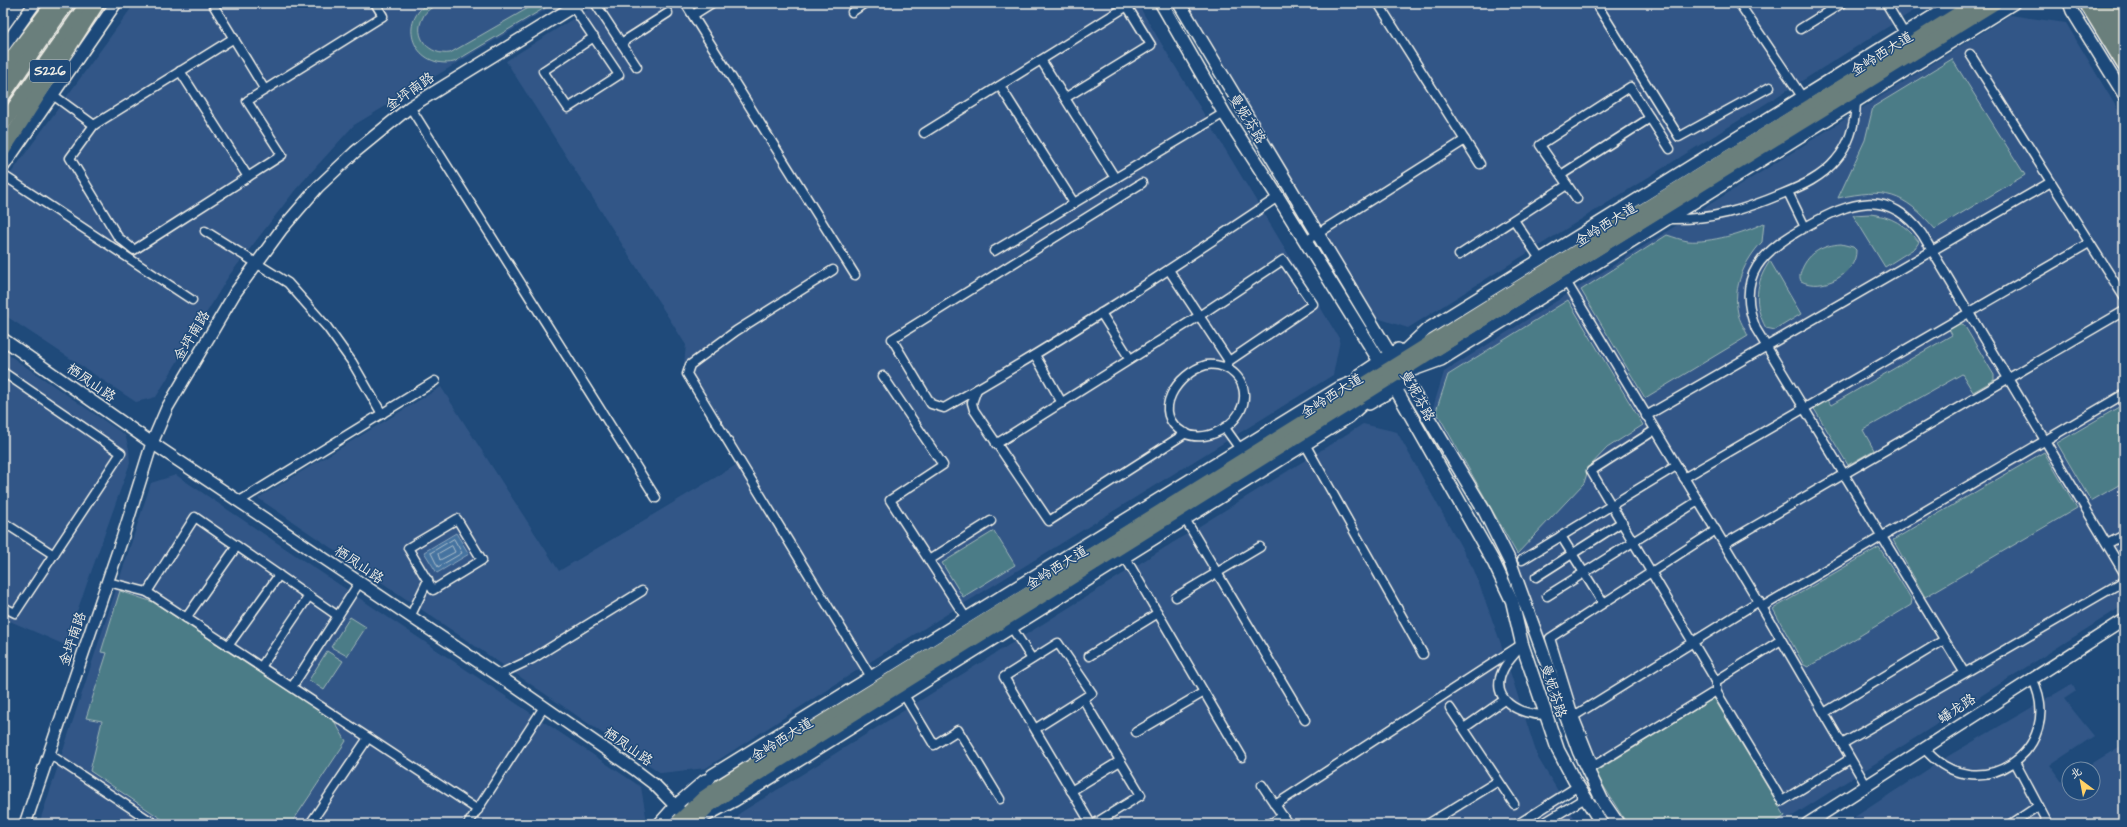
<svg xmlns="http://www.w3.org/2000/svg" width="2127" height="827" viewBox="0 0 2127 827" font-family="'Architects Daughter','LXGW WenKai TC',sans-serif">
<rect width="100%" height="100%" fill="#1f4a7a"/>
<filter id="ink" filterUnits="userSpaceOnUse"><feTurbulence type="fractalNoise" baseFrequency=".025" numOctaves="2"/><feDisplacementMap in="SourceGraphic" scale="8" xChannelSelector="R" yChannelSelector="G"/><feConvolveMatrix kernelMatrix="1 2 1 2 8 2 1 2 1" color-interpolation-filters="sRGB"/></filter>
<g filter="url(#ink)">
<g fill="#325787">
<polygon points="135,3 557,3 354,125 296,189 228,277 156,397 136,402 3,314 3,184"/>
<polygon points="598,3 1137,3 1340,340 1333,375 873,660 706,768 661,773 258,498 441,387 559,571 738,464 683,374 686,345 506,61"/>
<polygon points="1183,3 1926,3 1408,328 1371,316"/>
<polygon points="2010,15 2066,23 2124,120 2124,605 1780,824 1623,824 1592,773 1559,693 1515,556 1432,411 1444,372"/>
<polygon points="3,351 125,435 129,449 130,463 65,645 3,618"/>
<polygon points="1363,424 1397,432 1474,570 1501,644 1538,758 1578,824 735,824 740,813"/>
<polygon points="176,475 641,787 647,822 645,824 39,824 151,483"/>
<polygon points="2072,684 2076,691 2064,699 2094,736 2050,765 2062,782 2069,778 2069,793 2093,793 2093,769 2083,769 2124,744 2124,824 1844,824 1950,755"/>
</g>
<g fill="#4c7c87" stroke="#a0b6b8">
<path d="M428,3H440C433,7 426,10 423,17C412,37 430,56 450,53L537,3H553L454,62C417,70 395,25 428,3Z"/>
<path d="M1952,59L2025,175L1935,229C1903,192 1885,188 1838,198L1865,140L1873,107Z"/>
<path d="M1870,214C1891,216 1906,225 1919,242L1915,248L1885,267L1853,215Z"/>
<path d="M1764,223L1762,242C1745,260 1732,287 1738,313C1739,320 1745,329 1748,336L1645,398L1581,290L1667,235C1674,237 1681,240 1688,241C1710,243 1744,233 1764,223Z"/>
<path d="M1841,244L1853,247L1856,250C1857,275 1821,292 1801,281C1799,277 1800,273 1802,269C1809,252 1824,245 1841,244Z"/>
<path d="M1770,261L1801,314L1775,330L1766,328C1753,305 1755,282 1770,261Z"/>
<polygon points="1568,300 1643,425 1607,448 1589,467 1584,483 1517,554 1436,411 1448,375"/>
<polygon points="1960,323 1964,325 1994,375 1994,380 1973,392 1962,374 1863,430 1874,450 1848,465 1813,407 1827,399 1831,405 1952,335 1949,329"/>
<polygon points="2124,404 2124,482 2091,501 2057,443"/>
<polygon points="2044,452 2077,508 1925,597 1893,540"/>
<polygon points="994,531 1015,565 963,597 942,563"/>
<polygon points="1879,547 1912,600 1911,605 1808,667 1804,665 1773,609"/>
<polygon points="120,591 153,602 334,721 346,741 291,824 169,824 90,771 102,721 86,718 107,653 101,652"/>
<polygon points="350,617 366,627 347,656 331,647"/>
<polygon points="327,651 343,661 324,690 309,680"/>
<polygon points="1714,698 1785,816 1773,824 1627,824 1595,772"/>
</g>
<polygon fill="#4573a0" stroke="#8ba5bd" points="456,533 469,554 437,573 424,552"/>
<g fill="none" stroke-linecap="round" stroke-linejoin="round">
<g stroke="#aebfcb" stroke-width="1">
<polygon points="454,539 462,553 438,567 431,553"/>
<polygon points="452,546 455,552 440,560 438,554"/>
</g>
<defs>
<g id="minor">
<polyline points="212,3 265,90"/>
<polyline points="595,3 637,67"/>
<polyline points="685,3 855,275"/>
<polyline points="1378,3 1480,164"/>
<polyline points="1596,3 1679,137 1770,87"/>
<polyline points="1739,3 1805,101"/>
<polyline points="1886,3 1907,38"/>
<polyline points="573,7 619,75 568,108 543,71 594,37"/>
<polyline points="852,12 865,3"/>
<polyline points="693,15 712,3"/>
<polyline points="1800,29 1842,3"/>
<polyline points="234,38 94,125 70,158 118,237 134,250 282,155 247,101 383,16 375,3"/>
<polyline points="621,43 668,13"/>
<polyline points="1970,54 2124,297"/>
<polyline points="1041,60 1115,178"/>
<polyline points="180,71 248,177"/>
<polyline points="1000,86 1074,203"/>
<polyline points="53,95 94,125"/>
<polyline points="1065,98 1151,45 1127,6"/>
<polyline points="410,107 656,498"/>
<polyline points="924,133 1132,3"/>
<polyline points="3,175 192,300"/>
<polyline points="1561,175 1650,118"/>
<path d="M1142,183L892,339L931,404L944,408C1059,343 1169,270 1278,197"/>
<polyline points="1788,192 1805,227"/>
<polyline points="1577,199 1540,145 1630,87 1670,149"/>
<path d="M1669,219C1711,220 1744,210 1782,194C1802,186 1822,177 1836,160C1850,144 1855,124 1856,103"/>
<polyline points="1514,220 1540,259"/>
<polyline points="205,231 288,283 327,327 352,362 382,414"/>
<polyline points="1306,241 1465,140"/>
<polyline points="994,251 1224,113"/>
<polyline points="1459,255 1567,185"/>
<polyline points="833,270 736,331 690,365 687,374 871,677"/>
<polyline points="1169,270 1229,361"/>
<polyline points="1564,278 1762,607 1866,785"/>
<polyline points="1101,313 1130,359"/>
<polyline points="1035,355 1062,403"/>
<path d="M1206,365C1228,362 1249,380 1243,404C1237,426 1206,444 1184,433C1149,413 1178,373 1206,365Z"/>
<polyline points="3,372 121,453 15,613 3,607"/>
<polyline points="883,376 943,465 890,500 966,618"/>
<polyline points="977,389 972,403 974,410 1049,521 1186,433"/>
<polyline points="1646,416 2051,182"/>
<polyline points="1225,428 1240,449"/>
<polyline points="1655,430 1591,471 1716,681 1716,691 1782,801 1850,759"/>
<polyline points="996,444 1199,316 1283,260 1313,304 1229,361 1226,367"/>
<polyline points="1305,444 1423,654"/>
<polyline points="1684,478 2089,243"/>
<polyline points="238,502 435,381"/>
<polygon points="457,519 482,560 433,590 408,548"/>
<polyline points="1185,519 1305,720"/>
<polyline points="3,522 54,555"/>
<polyline points="1716,530 1550,638 1574,716 1594,766 1716,691"/>
<polyline points="1561,536 1603,603"/>
<polyline points="1724,544 2124,311"/>
<polyline points="2107,544 2124,535"/>
<polyline points="1125,557 1242,757"/>
<polyline points="929,560 991,521"/>
<polyline points="1522,560 1676,466"/>
<polyline points="1536,577 1622,522"/>
<polyline points="108,582 147,592 478,810"/>
<polyline points="147,592 195,517 338,616"/>
<polyline points="1547,596 1698,501"/>
<polyline points="1176,597 1260,547"/>
<polyline points="1762,607 2124,394"/>
<polyline points="410,617 428,580"/>
<polyline points="186,618 237,546"/>
<polyline points="1012,628 1032,659"/>
<polyline points="228,646 279,575"/>
<path d="M1518,650C1513,656 1506,663 1503,670C1488,700 1520,715 1545,715"/>
<polyline points="1089,656 1158,613"/>
<polyline points="261,667 309,596"/>
<path d="M1964,672L1756,329C1734,275 1764,250 1807,226C1850,202 1887,187 1922,234L2124,573"/>
<polyline points="498,675 532,659 642,591"/>
<polyline points="1716,681 1781,640"/>
<polyline points="292,687 359,583"/>
<polyline points="904,695 934,745 958,730 1000,799"/>
<polyline points="1083,699 1141,795 1094,824"/>
<polyline points="1450,708 1514,804"/>
<polyline points="1824,713 1944,640"/>
<polyline points="1574,716 1759,601"/>
<polyline points="1464,728 1504,700"/>
<polyline points="1035,729 1092,693 1058,643 1004,677 1091,824"/>
<polyline points="1136,732 1204,692"/>
<polyline points="1842,744 2124,581"/>
<path d="M1924,748C1975,811 2069,751 2032,678"/>
<polyline points="49,754 155,824"/>
<polyline points="2015,762 2048,824"/>
<polyline points="1262,785 1288,824"/>
<polyline points="1071,791 1120,761"/>
<polyline points="1275,805 1522,644"/>
<polyline points="310,824 368,738"/>
<polyline points="468,824 544,707"/>
<polyline points="1270,824 1283,816"/>
<polyline points="1428,824 1498,781"/>
<polyline points="1518,824 1578,786"/>
<polyline points="1542,824 1585,798"/>
<polyline points="2011,824 2038,806"/>
</g>
<g id="tertiary">
<polyline points="2069,3 2072,11 2124,95"/>
<polyline points="3,48 35,3"/>
<polyline points="3,167 116,3"/>
<polyline points="3,339 152,443 511,684 634,769 655,785 690,821"/>
<polyline points="1392,362 1426,330 1954,3"/>
<polyline points="1405,373 1441,360 2014,3"/>
<polyline points="1359,375 1398,349"/>
<polyline points="1369,404 1403,384"/>
<polyline points="693,803 712,775 1340,387 1373,374"/>
<polyline points="698,820 734,801 1349,417 1376,392"/>
<polyline points="25,824 122,539 152,443 167,408 235,293 281,230 318,187 355,152 410,107 579,3"/>
<polyline points="659,824 676,805 705,780"/>
<polyline points="1807,824 2124,620"/>
</g>
<g id="secondary">
<polyline points="1161,3 1224,113 1278,197 1385,370 1494,563 1512,601 1522,644 1558,750 1574,780 1602,824"/>
<polyline points="1179,3 1485,512 1510,562 1579,752 1603,802 1618,824"/>
</g>
<g id="primary">
<polyline points="2086,3 2124,65"/>
<polyline points="3,79 14,62"/>
<polyline points="676,824 704,797 720,786 1975,3"/>
<polyline points="691,824 709,806 726,794 1560,272 1995,3"/>
</g>
<g id="trunk">
<polyline points="2098,3 2124,47"/>
<polyline points="2113,3 2124,22"/>
<polyline points="3,70 54,3"/>
<polyline points="3,95 67,3"/>
<polyline points="3,124 83,10"/>
<polyline points="3,150 97,3"/>
</g>
</defs>
<use href="#minor" stroke="#f4f1e8" stroke-width="11"/>
<use href="#tertiary" stroke="#f4f1e8" stroke-width="14"/>
<use href="#secondary" stroke="#f4f1e8" stroke-width="15"/>
<use href="#primary" stroke="#f4f1e8" stroke-width="16"/>
<use href="#trunk" stroke="#f4f1e8" stroke-width="17"/>
<use href="#minor" stroke="#1f4a7a" stroke-width="8"/>
<use href="#tertiary" stroke="#1f4a7a" stroke-width="11"/>
<use href="#secondary" stroke="#1f4a7a" stroke-width="12"/>
<use href="#primary" stroke="#6b7f7c" stroke-width="13"/>
<use href="#trunk" stroke="#6b7f7c" stroke-width="14"/>
</g>
</g>
<g text-anchor="middle" dominant-baseline="central" stroke-width="3" stroke-linejoin="round" paint-order="stroke">
<rect fill="#1f4a7a" stroke="#b4bfc7" stroke-width="1" x="30" y="60" width="40" height="22" rx="3"/>
<g font-size="13" font-weight="bold" fill="#f4f1e8">
<text x="50" y="71">S226</text>
</g>
<g font-size="14" fill="#f4f1e8" stroke="#1f4a7a">
<text transform="translate(1882 54) rotate(-32)">金岭西大道</text>
<text transform="translate(410 92) rotate(-35)">金坪南路</text>
<text transform="translate(1247 119) rotate(58)">曼妮芬路</text>
<text transform="translate(1606 225) rotate(-32)">金岭西大道</text>
<text transform="translate(192 336) rotate(-59)">金坪南路</text>
<text transform="translate(91 383) rotate(35)">栖凤山路</text>
<text transform="translate(1332 396) rotate(-32)">金岭西大道</text>
<text transform="translate(1417 396) rotate(61)">曼妮芬路</text>
<text transform="translate(359 565) rotate(34)">栖凤山路</text>
<text transform="translate(1057 568) rotate(-32)">金岭西大道</text>
<text transform="translate(73 639) rotate(-71)">金坪南路</text>
<text transform="translate(1553 691) rotate(72)">曼妮芬路</text>
<text transform="translate(1957 709) rotate(-33)">蟠龙路</text>
<text transform="translate(782 740) rotate(-32)">金岭西大道</text>
<text transform="translate(628 747) rotate(35)">栖凤山路</text>
</g>
</g>
<rect width="2127" height="827" fill="none" stroke="#1f4a7a" stroke-width="16"/>
<rect x="8" y="8" width="2111" height="811" fill="none" stroke="#f4f1e8" stroke-width="1.5" filter="url(#ink)"/>
<g transform="translate(2081 781) rotate(328)"><circle r="19" fill="#1f4a7a" stroke="#748da6"/>
<path d="M0-3L7 15L0 10L-7 15Z" fill="#ffd166"/>
<text y="-6" font-size="11" font-weight="bold" text-anchor="middle" fill="#f4f1e8">北</text>
</g>
</svg>
